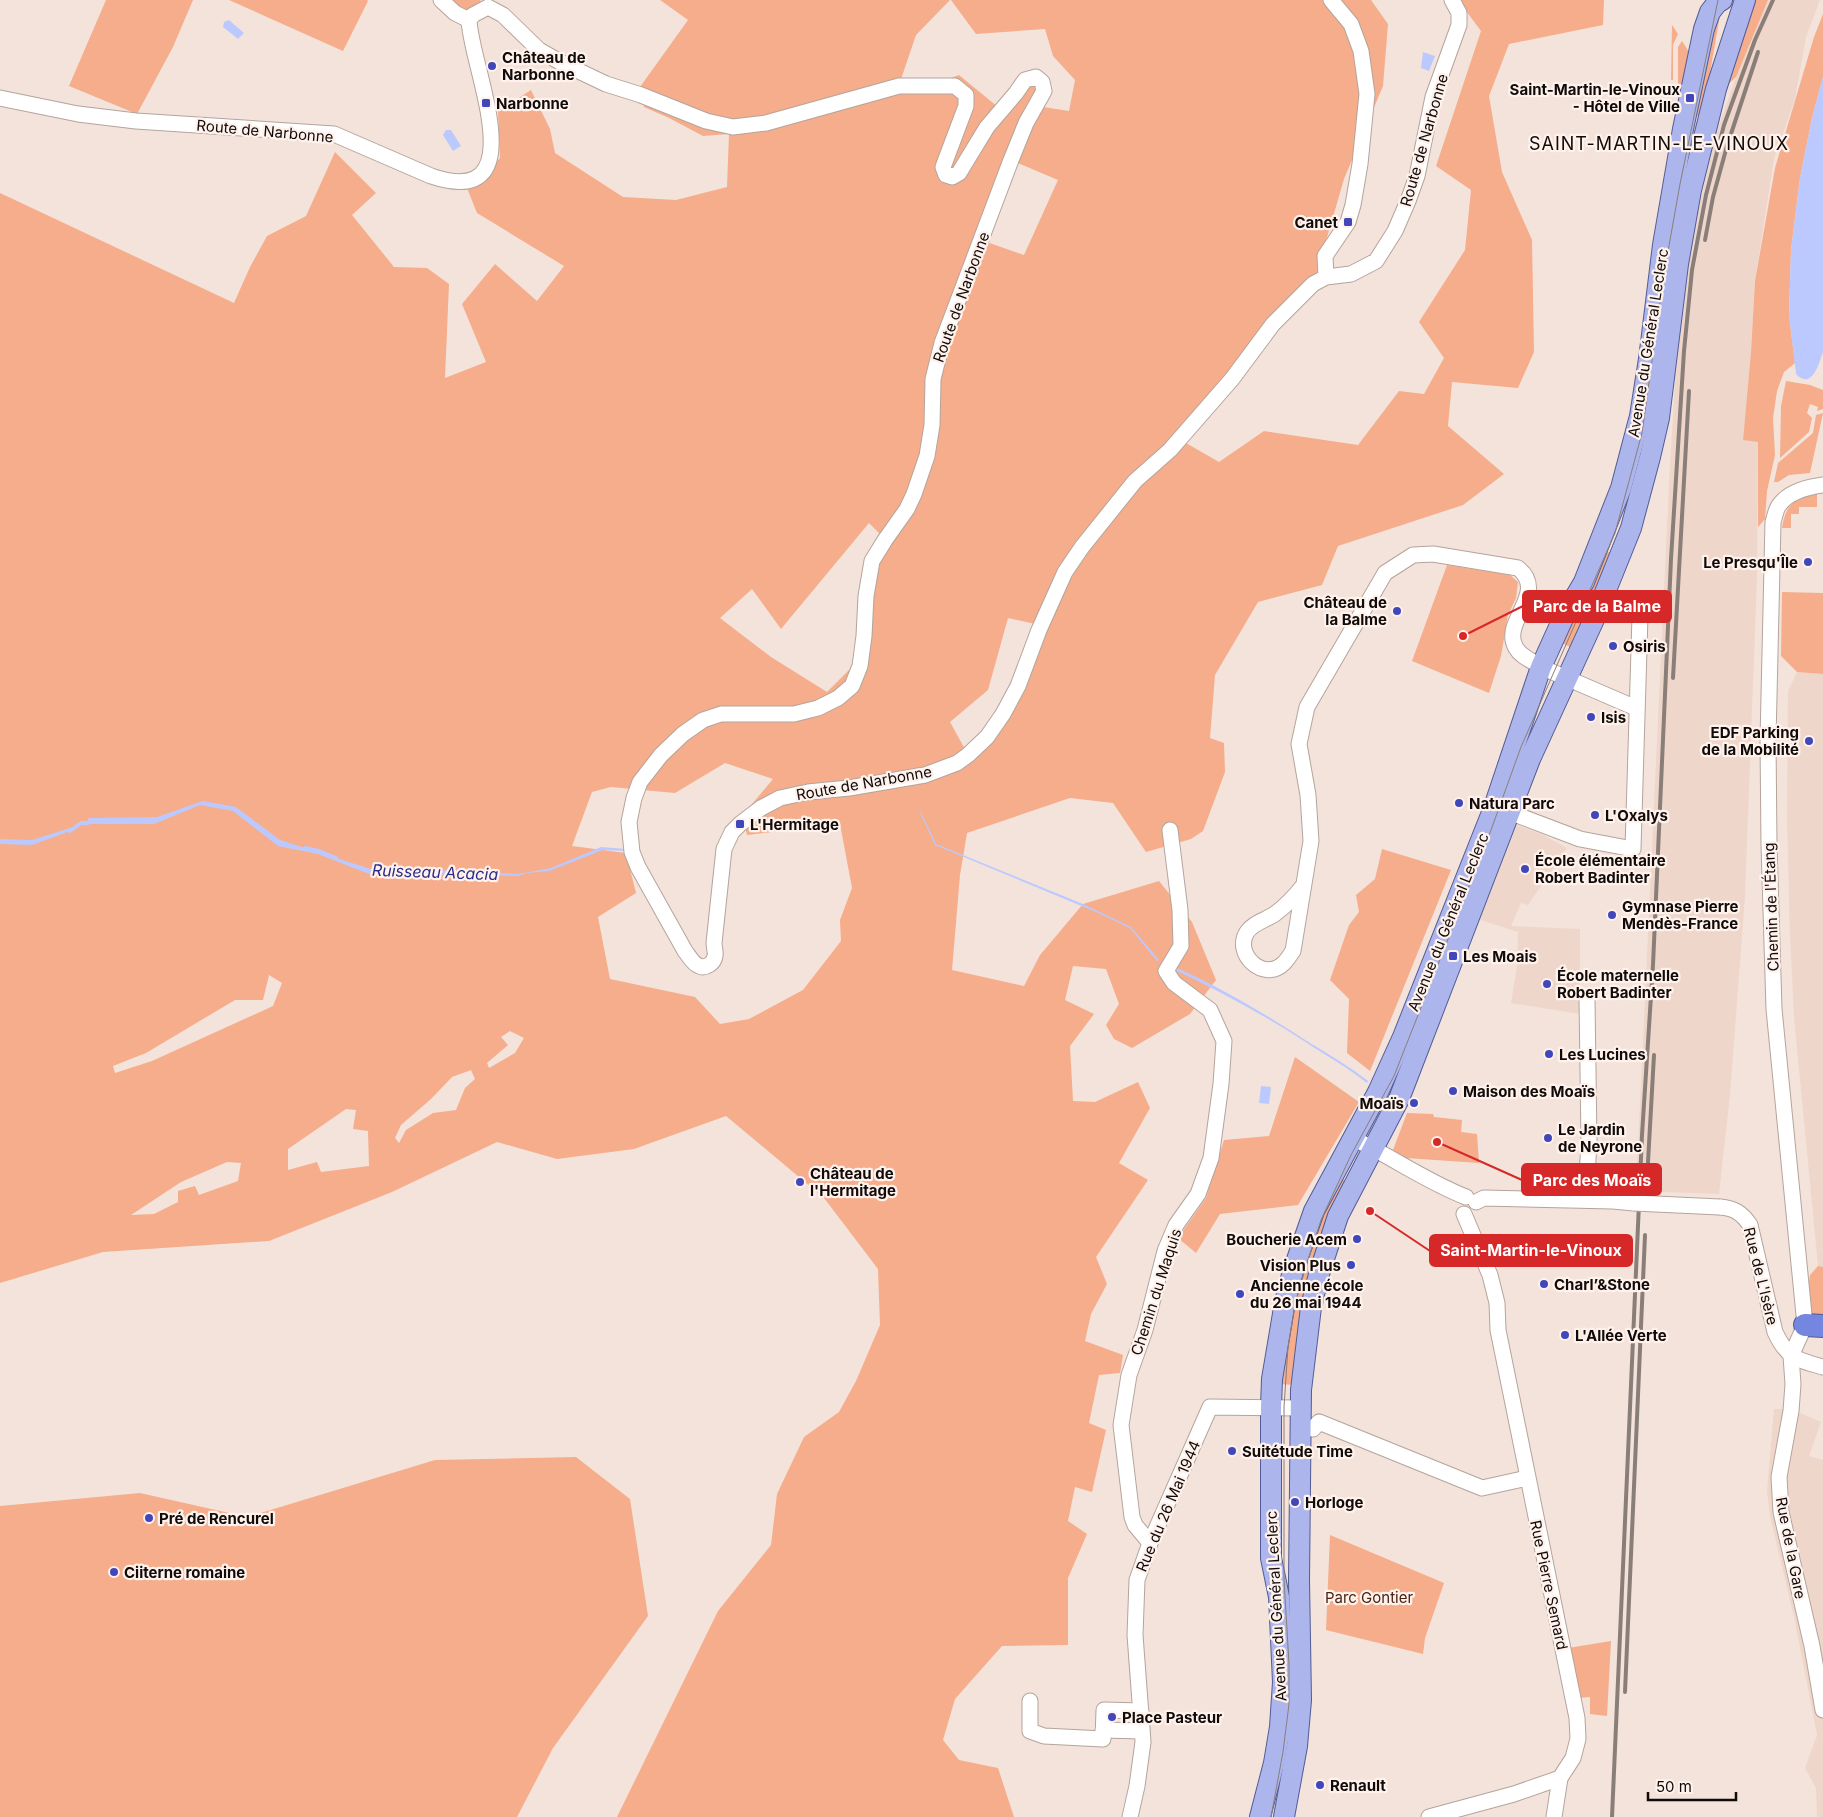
<svg xmlns="http://www.w3.org/2000/svg" width="1823" height="1817" viewBox="0 0 1823 1817" font-family="Inter,sans-serif">
<rect width="100%" height="100%" fill="#f4e3db"/>
<g fill="#efd6cb">
<polygon points="1766,0 1820,0 1806,37 1795,99 1774,159 1755,281 1751,352 1743,439 1758,441 1757,577 1745,896 1730,1095 1719,1194 1636,1191 1669,483 1677,347 1693,233 1715,137 1750,37"/>
<polygon points="1797,672 1823,674 1823,1267 1818,1266 1794,1018 1790,936 1787,817 1788,691"/>
<polygon points="1514,824 1541,834 1567,848 1528,905 1521,903 1511,926 1580,929 1580,1014 1511,1003 1517,966 1518,932 1477,919"/>
<polygon points="1774,1409 1791,1409 1821,1422 1809,1456 1823,1460 1823,1817 1817,1817 1816,1788 1805,1768 1817,1735 1794,1617 1770,1516 1767,1491"/>
</g>
<g fill="#f5ad8b" fill-rule="evenodd">
<polygon points="106,0 193,0 173,47 137,114 69,86"/>
<polygon points="229,0 367,0 368,1 343,51"/>
<polygon points="445,0 480,0 481,1 464,16"/>
<path d="M660,0H950L916,35L899,85L935,84L959,75L1004,112L1036,77L1037,106L1069,111L1075,80L1053,56L1045,29L976,34L951,0H1371L1388,24L1383,86L1344,179L1317,272L1219,382L1179,439L1219,462L1264,431L1358,445L1399,391L1424,394L1444,358L1419,322L1465,250L1471,190L1436,166L1481,31L1458,0H1604L1603,25L1509,44L1489,96L1502,172L1532,240L1534,352L1518,388L1452,382L1448,426L1504,474L1463,505L1338,546L1322,585L1258,602L1215,675L1210,738L1224,743L1225,772L1203,831L1191,839L1146,852L1113,803L1070,798L967,833L960,875L952,970L1024,986L1040,955L1083,904L1159,881L1192,922L1216,980L1190,1014L1132,1048L1114,1039L1106,1025L1119,1004L1106,969L1073,966L1065,1000L1094,1014L1070,1046L1073,1101L1095,1102L1138,1082L1150,1108L1119,1163L1148,1180L1096,1257L1107,1284L1091,1314L1085,1341L1123,1355L1120,1373L1099,1375L1089,1423L1106,1430L1092,1492L1075,1487L1068,1521L1087,1534L1068,1578V1645L1002,1646L955,1699L943,1740L959,1760L998,1768L1014,1817H617L718,1611L771,1545L777,1494L804,1437L839,1412L856,1381L880,1325L878,1269L824,1198L726,1116L634,1149L557,1159L497,1142L392,1192L269,1241L103,1252L0,1283V193L234,303L250,267L267,236L306,216L335,152L376,193L352,215L394,267L427,268L449,284L445,378L486,362L462,304L495,264L537,301L564,266L477,213L467,188L485,175L500,158L498,111L531,90L550,129L555,153L623,197L676,200L727,187L729,134L703,136L669,118L644,107L640,87L688,20ZM1011,160L1058,180L1024,255L981,240ZM869,523L880,534L871,549L853,666L827,692L771,657L720,618L752,589L781,629ZM1008,618L1040,625L1006,713L966,751L950,722L988,690ZM725,763L773,779L742,816L747,835L840,824L852,888L840,920L841,941L803,990L749,1019L720,1024L695,997L610,979L598,917L636,893L626,853L572,846L592,792L611,787L675,793ZM269,975L282,983L273,1006L152,1061L115,1073L113,1066L146,1053L235,1000H263ZM510,1031L524,1038L515,1053L489,1068L487,1063L508,1045L501,1037ZM471,1070L475,1079L465,1088L456,1110L433,1113L406,1130L399,1143L395,1138L401,1125L431,1099L452,1077ZM346,1109L356,1110L353,1129L368,1131L369,1166L321,1172L317,1162L288,1170V1149ZM227,1162L241,1163L238,1181L199,1195L195,1186L178,1191V1202L154,1214L131,1215L181,1182Z"/>
<polygon points="1753,0 1768,0 1736,77 1721,91"/>
<polygon points="1823,14 1823,77 1812,118 1800,178 1791,250 1789,315 1795,363 1784,372 1777,391 1773,418 1775,455 1767,491 1765,519 1758,527 1758,442 1743,440 1751,352 1755,281 1775,168 1814,37"/>
<polygon points="1720,15 1703,113 1690,120 1708,22"/>
<polygon points="1672,25 1678,34 1673,45 1673,80 1671,80"/>
<polygon points="1682,41 1689,52 1678,109 1678,47"/>
<polygon points="1786,381 1810,385 1823,390 1823,409 1817,411 1818,407 1810,404 1807,413 1812,418 1809,432 1780,458 1781,406"/>
<polygon points="1823,413 1810,473 1789,475 1778,482 1774,482 1778,463 1813,433 1816,415"/>
<path d="M1817,493V507H1799V514H1791V528H1782C1786,504 1794,498 1817,493Z"/>
<polygon points="1604,550 1617,556 1573,648 1561,643"/>
<polygon points="1447,565 1510,575 1518,582 1516,598 1508,615 1501,656 1489,693 1412,661"/>
<polygon points="1782,592 1823,593 1823,674 1797,672 1781,656"/>
<polygon points="1382,849 1451,870 1370,1071 1347,1053 1349,999 1330,980 1349,925 1359,912 1356,895 1375,879"/>
<polygon points="1295,1057 1359,1102 1298,1205 1220,1214 1196,1253 1178,1238 1206,1198 1224,1140 1269,1136"/>
<polygon points="1407,1113 1433,1114 1434,1117 1462,1120 1461,1132 1477,1134 1479,1163 1406,1158 1393,1150"/>
<polygon points="1337,1176 1349,1183 1309,1301 1292,1297"/>
<polygon points="1818,1266 1823,1267 1823,1322 1816,1318 1811,1312 1808,1288 1810,1275"/>
<polygon points="1287,1308 1307,1311 1297,1385 1277,1384"/>
<polygon points="576,1457 630,1499 648,1616 553,1748 517,1817 0,1817 0,1506 140,1493 247,1517 435,1460"/>
<polygon points="1330,1535 1444,1583 1425,1638 1423,1654 1326,1630"/>
<polygon points="1611,1641 1607,1716 1590,1714 1590,1697 1579,1698 1568,1648"/>
</g>
<g fill="#bcc9fe">
<polygon points="229,20 244,33 238,39 223,27 224,22"/>
<polygon points="1423,52 1435,56 1429,71 1421,68"/>
<path d="M1823,77V352C1819,363 1812,391 1796,374L1789,315L1791,250L1800,178L1812,118Z"/>
<polygon points="446,130 451,130 461,146 453,151 443,135"/>
<polygon points="203,801 236,807 280,840 374,870 389,868 407,872 416,869 518,874 551,868 601,847 626,849 626,851 603,850 549,871 527,873 519,876 416,874 404,877 369,874 318,854 278,846 233,811 200,805 154,824 85,824 89,818 157,817"/>
<polygon points="920,812 921,812 936,844 1083,904 1131,927 1159,960 1157,961 1130,928 1096,912 935,845"/>
<polygon points="73,827 76,829 32,845 0,844 0,839 32,840"/>
<path d="M1175,967C1222,988 1267,1015 1310,1043C1330,1055 1350,1067 1368,1081L1367,1083C1347,1067 1325,1055 1304,1041C1262,1014 1218,990 1173,969Z"/>
<polygon points="1261,1086 1271,1087 1269,1104 1259,1103"/>
</g>
<g fill="none" stroke-linecap="round" stroke-linejoin="round">
<g stroke="#bcc9fe" stroke-width="4">
<polyline points="70,831 81,823 88,823"/>
<polyline points="305,848 319,851 336,858"/>
</g>
<defs>
<g id="minor">
<polyline points="441,0 455,13 469,20"/>
<path d="M0,98L78,114L136,121L334,134L431,176C538,212 470,65 469,20L473,15L488,7L503,15L539,50L560,62L606,84L641,95L706,121L733,127L766,123L899,86H955L966,95V106L943,167L946,175L952,177L959,173L987,127L1016,93L1025,80L1036,77L1042,82L1044,91L1026,123L1011,160L942,343L933,379L932,425L927,456L914,494L907,509L885,540L872,561L866,596L864,636L860,666L852,686L838,698L818,708L794,714H721L703,720L683,734L661,755L640,782L634,798L629,822L632,852L638,867L685,951C689,956 693,964 699,966C706,969 714,963 715,956C716,953 714,947 714,943L724,849L732,832L740,824L761,808L780,798L808,792L849,788L925,775L957,763L968,755L987,737L1003,714L1018,686L1039,630L1065,572L1082,547L1135,481L1170,450L1232,379L1273,324L1313,284L1326,277L1351,274L1376,261L1395,231L1408,201L1417,176L1433,97L1459,25V13L1452,0"/>
<polyline points="1326,277 1325,256 1348,222 1353,205 1360,164 1367,94 1361,51 1351,24 1331,0"/>
<path d="M1823,485C1808,487 1790,491 1780,504C1776,508 1775,516 1773,522L1768,740L1769,845L1774,1009L1805,1325L1791,1356L1793,1384L1791,1411L1779,1477L1781,1512L1812,1646L1823,1710"/>
<polyline points="1509,812 1580,839 1633,849 1640,616"/>
<path d="M1303,886C1295,896 1287,905 1276,913C1267,920 1254,922 1247,932C1233,954 1264,983 1284,963C1287,960 1290,955 1293,951L1311,841L1308,795L1299,744L1307,707L1385,573L1413,555L1433,554L1518,568C1549,593 1500,622 1516,648C1521,657 1533,661 1541,667L1636,708"/>
<path d="M1352,1138C1391,1156 1425,1181 1466,1197"/>
<polyline points="1587,1176 1589,1142 1587,1000"/>
<polyline points="1476,1202 1484,1198 1613,1201 1634,1203"/>
<path d="M1720,1207C1734,1208 1742,1213 1750,1225L1775,1332C1787,1358 1797,1360 1823,1367"/>
<polyline points="1312,1429 1313,1429 1319,1422 1482,1488 1527,1478"/>
<polyline points="1150,1543 1135,1525 1132,1517 1121,1425 1129,1375 1145,1330 1165,1251 1176,1225 1198,1194 1211,1158 1221,1084 1224,1041 1210,1010 1174,983 1166,971 1181,946 1180,910 1170,830"/>
<polyline points="1030,1701 1030,1731 1044,1736 1103,1739 1104,1710 1141,1711"/>
<polyline points="1103,1730 1142,1731"/>
<polyline points="1130,1817 1137,1786 1143,1742 1135,1635 1137,1580 1150,1543 1210,1407 1301,1408"/>
<polyline points="1429,1817 1514,1794 1560,1778 1573,1758 1578,1739 1577,1718 1498,1330 1497,1303 1490,1275 1464,1214"/>
<polyline points="1554,1817 1560,1778"/>
</g>
<g id="major">
<polyline points="1260,1817 1274,1763 1280,1727 1283,1682 1279,1597 1271,1558 1271,1407 1272,1379 1285,1302 1293,1271 1314,1211 1378,1092 1403,1037 1493,810 1541,667 1565,614 1584,582 1621,488 1640,416 1649,359 1663,245 1683,129 1704,29 1710,12 1717,3 1722,0"/>
<polyline points="1284,1817 1297,1746 1301,1700 1299,1580 1301,1390 1311,1307 1319,1274 1338,1216 1399,1099 1530,759 1596,615 1631,528 1650,457 1659,418 1678,264 1691,190 1716,89 1745,0"/>
</g>
<polyline id="highway" points="1805,1325 1823,1326"/>
</defs>
<use href="#minor" stroke="#b4a49c" stroke-width="17"/>
<use href="#major" stroke="#525b95" stroke-width="22"/>
<use href="#highway" stroke="#525b95" stroke-width="24"/>
<use href="#minor" stroke="#fff" stroke-width="15"/>
<use href="#major" stroke="#acb6ed" stroke-width="20"/>
<use href="#highway" stroke="#7586e1" stroke-width="22"/>
<polyline stroke="#8a7e79" stroke-width="1" points="1271,1817 1283,1752 1289,1704 1289,1664 1284,1579 1284,1407 1288,1347 1295,1304 1307,1263 1321,1220 1351,1155 1394,1076 1491,830 1521,747 1615,533 1642,433 1664,274 1680,184 1718,0"/>
<g stroke="#8a7e79" stroke-width="4">
<polyline points="1705,240 1713,197 1727,146 1758,52"/>
<polyline points="1673,678 1689,391"/>
<polyline points="1647,1180 1654,1055"/>
<polyline points="1625,1692 1645,1235"/>
<polyline points="1612,1817 1642,1135 1653,965 1671,559 1684,351 1692,270 1706,195 1724,125 1755,40 1773,0"/>
</g>
<defs>
<polyline id="minor-bridge" points="1634,1203 1720,1207"/>
</defs>
<use href="#minor-bridge" stroke="#b4a49c" stroke-width="17" stroke-linecap="butt"/>
<use href="#minor-bridge" stroke="#fff" stroke-width="15"/>
</g>
<g fill="#4047bb" stroke="#fff1eb" stroke-width="2">
<circle cx="492" cy="66" r="5"/>
<rect x="1685" y="93" width="10" height="10" rx="2.5"/>
<rect x="481" y="98" width="10" height="10" rx="2.5"/>
<rect x="1343" y="217" width="10" height="10" rx="2.5"/>
<circle cx="1808" cy="562" r="5"/>
<circle cx="1397" cy="611" r="5"/>
<circle cx="1613" cy="646" r="5"/>
<circle cx="1591" cy="717" r="5"/>
<circle cx="1809" cy="741" r="5"/>
<circle cx="1459" cy="803" r="5"/>
<circle cx="1595" cy="815" r="5"/>
<rect x="735" y="819" width="10" height="10" rx="2.5"/>
<circle cx="1525" cy="869" r="5"/>
<circle cx="1612" cy="915" r="5"/>
<rect x="1448" y="951" width="10" height="10" rx="2.5"/>
<circle cx="1547" cy="984" r="5"/>
<circle cx="1549" cy="1054" r="5"/>
<circle cx="1453" cy="1091" r="5"/>
<circle cx="1414" cy="1103" r="5"/>
<circle cx="1548" cy="1138" r="5"/>
<circle cx="800" cy="1182" r="5"/>
<circle cx="1357" cy="1239" r="5"/>
<circle cx="1351" cy="1265" r="5"/>
<circle cx="1544" cy="1284" r="5"/>
<circle cx="1240" cy="1294" r="5"/>
<circle cx="1565" cy="1335" r="5"/>
<circle cx="1232" cy="1451" r="5"/>
<circle cx="1295" cy="1502" r="5"/>
<circle cx="149" cy="1518" r="5"/>
<circle cx="114" cy="1572" r="5"/>
<circle cx="1112" cy="1717" r="5"/>
<circle cx="1320" cy="1785" r="5"/>
</g>
<g text-anchor="middle" dominant-baseline="central" stroke-width="4.5" stroke-linejoin="round" paint-order="stroke">
<g font-size="15" font-weight="bold" fill="#100b09" stroke="#fff1eb" text-anchor="start">
<text x="502" y="57">Château de<tspan x="502" dy="17">Narbonne</tspan></text>
<text x="1680" y="89" text-anchor="end">Saint-Martin-le-Vinoux<tspan x="1680" dy="17">- Hôtel de Ville</tspan></text>
<text x="496" y="103">Narbonne</text>
<text x="1338" y="222" text-anchor="end">Canet</text>
<text x="1798" y="562" text-anchor="end">Le Presqu'Île</text>
<text x="1387" y="602" text-anchor="end">Château de<tspan x="1387" dy="17">la Balme</tspan></text>
<text x="1623" y="646">Osiris</text>
<text x="1601" y="717">Isis</text>
<text x="1799" y="732" text-anchor="end">EDF Parking<tspan x="1799" dy="17">de la Mobilité</tspan></text>
<text x="1469" y="803">Natura Parc</text>
<text x="1605" y="815">L'Oxalys</text>
<text x="750" y="824">L'Hermitage</text>
<text x="1535" y="860">École élémentaire<tspan x="1535" dy="17">Robert Badinter</tspan></text>
<text x="1622" y="906">Gymnase Pierre<tspan x="1622" dy="17">Mendès-France</tspan></text>
<text x="1463" y="956">Les Moais</text>
<text x="1557" y="975">École maternelle<tspan x="1557" dy="17">Robert Badinter</tspan></text>
<text x="1559" y="1054">Les Lucines</text>
<text x="1463" y="1091">Maison des Moaïs</text>
<text x="1404" y="1103" text-anchor="end">Moaïs</text>
<text x="1558" y="1129">Le Jardin<tspan x="1558" dy="17">de Neyrone</tspan></text>
<text x="810" y="1173">Château de<tspan x="810" dy="17">l'Hermitage</tspan></text>
<text x="1347" y="1239" text-anchor="end">Boucherie Acem</text>
<text x="1341" y="1265" text-anchor="end">Vision Plus</text>
<text x="1554" y="1284">Charl’&amp;Stone</text>
<text x="1250" y="1285">Ancienne école<tspan x="1250" dy="17">du 26 mai 1944</tspan></text>
<text x="1575" y="1335">L'Allée Verte</text>
<text x="1242" y="1451">Suitétude Time</text>
<text x="1305" y="1502">Horloge</text>
<text x="159" y="1518">Pré de Rencurel</text>
<text x="124" y="1572">Ciiterne romaine</text>
<text x="1122" y="1717">Place Pasteur</text>
<text x="1330" y="1785">Renault</text>
</g>
<g font-size="15" fill="#100b09" stroke="#fff1eb">
<text transform="translate(265 131) rotate(5)">Route de Narbonne</text>
<text transform="translate(1424 140) rotate(-74)">Route de Narbonne</text>
<text transform="translate(961 297) rotate(-70)">Route de Narbonne</text>
<text transform="translate(1648 343) rotate(-81)">Avenue du Général Leclerc</text>
<text transform="translate(864 783) rotate(-10)">Route de Narbonne</text>
<text transform="translate(1771 907) rotate(-92)">Chemin de l'Étang</text>
<text transform="translate(1448 922) rotate(-68)">Avenue du Général Leclerc</text>
<text transform="translate(1761 1276) rotate(76)">Rue de L'Isère</text>
<text transform="translate(1156 1292) rotate(-72)">Chemin du Maquis</text>
<text transform="translate(1168 1506) rotate(-67)">Rue du 26 Mai 1944</text>
<text transform="translate(1791 1548) rotate(79)">Rue de la Gare</text>
<text transform="translate(1549 1585) rotate(78)">Rue Pierre Semard</text>
<text transform="translate(1276 1606) rotate(-93)">Avenue du Général Leclerc</text>
</g>
<g font-size="15" fill="#482311" stroke="#fff1eb">
<text x="1369" y="1597">Parc Gontier</text>
</g>
<g font-size="16" font-style="italic" fill="#292b8b" stroke="#fff1eb">
<text transform="translate(435 872) rotate(2)">Ruisseau Acacia</text>
</g>
<g font-size="18" letter-spacing="1" fill="#100b09" stroke="#fff1eb">
<text x="1659" y="143">SAINT-MARTIN-LE-VINOUX</text>
</g>
</g>
<path fill="none" stroke="#d62828" stroke-width="2" d="M1463 636L1523 606M1437 1142L1522 1180M1370 1211L1430 1251"/>
<g fill="#d62828" stroke="#fff1eb" stroke-width="2">
<circle cx="1463" cy="636" r="5"/>
<circle cx="1437" cy="1142" r="5"/>
<circle cx="1370" cy="1211" r="5"/>
</g>
<g fill="#d62828" stroke="#d62828" stroke-width="2">
<rect x="1523" y="591" width="148" height="31" rx="5"/>
<rect x="1522" y="1164" width="139" height="31" rx="5"/>
<rect x="1430" y="1235" width="202" height="31" rx="5"/>
</g>
<g font-size="16" text-anchor="middle" font-weight="bold" fill="#fff">
<text x="1597" y="612">Parc de la Balme</text>
<text x="1592" y="1186">Parc des Moaïs</text>
<text x="1531" y="1256">Saint-Martin-le-Vinoux</text>
</g>
<path d="M1648 1792v8h88v-8" fill="none" stroke="#100b09" stroke-width="2.5"/>
<text x="1656" y="1792" font-size="15" fill="#100b09" stroke="#fff1eb" stroke-width="4" paint-order="stroke">50 m</text>
</svg>
